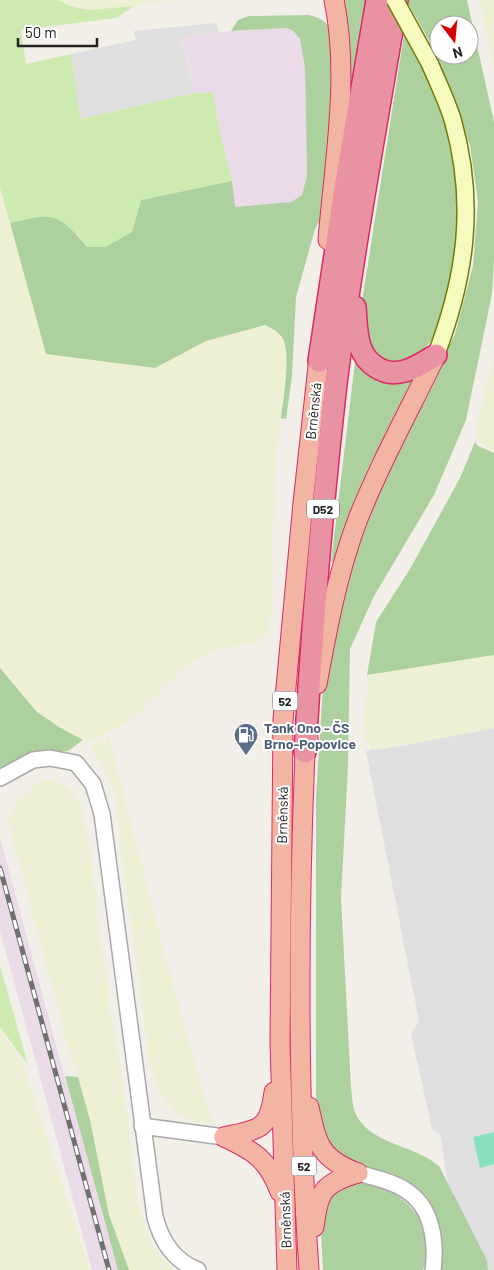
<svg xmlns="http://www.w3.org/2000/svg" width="494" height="1270" viewBox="0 0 494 1270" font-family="Barlow,sans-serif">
<rect width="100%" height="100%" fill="#f2efe9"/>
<g fill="#e0dfdf">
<polygon points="216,23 219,33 182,38 195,93 79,119 71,54 136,40 134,31"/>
<polygon points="494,728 494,1270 488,1270 487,1260 448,1184 440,1134 432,1129 411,1034 419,1021 366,751 372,749 383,749"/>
</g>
<g fill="#ebdbe8">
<polygon points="285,28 292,30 300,39 305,68 307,175 302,195 291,202 235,208 232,181 220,133 213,92 195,93 182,37 231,31"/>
<polygon points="0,837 63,1071 118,1270 92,1270 40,1077 0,931"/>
</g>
<g fill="#eef0d5">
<polygon points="57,0 190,0 167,1 114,9 90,10 73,7"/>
<polygon points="479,0 494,0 494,69"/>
<polygon points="0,188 43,344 107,361 134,366 155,368 206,341 264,325 272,328 277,332 282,339 285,347 286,366 275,474 270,631 256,643 219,649 204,655 189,663 129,722 89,743 59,727 41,715 0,667"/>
<polygon points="494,358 494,452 477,439 476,432 483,398"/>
<polygon points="494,655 494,728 377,750 372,749 362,734 367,691 367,675"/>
<polygon points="109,736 163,948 213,1125 179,1116 168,1105 157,1088 149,1060 139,978 123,868 114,790 99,758 90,746"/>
<polygon points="47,779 67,786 73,793 79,801 85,823 90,846 99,932 108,983 109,1005 118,1048 139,1207 144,1225 154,1247 168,1264 175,1270 129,1270 109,1215 90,1120 66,1039 8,821 8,817 16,801 41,781"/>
<polygon points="0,1029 22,1061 90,1270 0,1270"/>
</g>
<g fill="#cdebb0">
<polygon points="0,0 57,0 73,7 90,10 134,6 116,18 21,30 26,64 71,54 80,119 195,93 213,92 220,133 232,181 141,200 132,232 105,247 87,247 78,235 32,218 10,223 0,188"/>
<polygon points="0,965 28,1065 0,1027"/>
</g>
<g fill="#add19e" fill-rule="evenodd">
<polygon points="340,0 368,0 351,95"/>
<path d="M409,0H467L494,122V260L492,294L466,420L434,495L374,596L350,649L348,766L341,898L351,1087C352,1094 352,1103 354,1110C367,1145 414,1144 439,1166L487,1260L488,1270H438L434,1216L331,1151L316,1109V796L324,670L349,563L410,425L455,334L473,266L478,202L470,145L436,60L439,58L408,3ZM439,25H469V55H439Z"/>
<path d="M308,15C324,18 330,25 336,39L324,213L315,229L296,297L292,376L286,419L281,418C283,399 291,356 283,339C279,332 272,328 265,325L206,341L155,368L46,354L10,223C21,221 43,214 54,218C65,221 80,238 87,247H105L132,232L141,200L232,181L235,207L291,202L302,195L307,175L305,68L300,39L292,30L285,28L231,31L238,20L249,16Z"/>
<path d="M404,35L422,68L424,67C444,121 466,179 459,237C456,267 448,310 434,336C425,352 396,377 378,360C366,349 363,335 359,320Z"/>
<polygon points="356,354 369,371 426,368 340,559 331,562"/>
<polygon points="475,442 478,446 494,453 494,655 367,675 376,622 410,569 460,478"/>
<polygon points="0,668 37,712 59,727 83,740 68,751 37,754 0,773"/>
<polygon points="65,1076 78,1077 90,1120 109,1215 129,1270 118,1270"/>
<path d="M359,1180C368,1183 379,1185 388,1190C418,1206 437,1237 423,1270H323L320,1214L328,1192Z"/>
</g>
<polygon fill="#88e0be" points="494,1132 494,1164 480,1168 473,1137"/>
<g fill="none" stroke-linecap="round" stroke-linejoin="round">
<defs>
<g id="tertiary">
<path d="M0,778L33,760L50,758L76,763L93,784L102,814L155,1217C161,1240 174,1261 198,1270"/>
<polyline points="142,1126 224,1137"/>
<path d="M358,1173C392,1182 422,1189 431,1227C435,1242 435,1255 433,1270"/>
</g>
<path id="secondary" d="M430,64C438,83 447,101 453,121C476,203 466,276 436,355"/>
<g id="trunk">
<path d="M328,240C334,164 350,76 334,0"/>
<path d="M317,684C327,630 337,576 356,524C378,467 409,411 436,355"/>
<path d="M308,738L305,752C298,924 297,1097 309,1270"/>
<path d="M309,1107C317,1144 320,1159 358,1173"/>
<path d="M224,1137C259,1129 269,1131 274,1092"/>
<path d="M224,1137C254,1151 268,1159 280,1192"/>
<path d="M314,1227C319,1191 322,1184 358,1173"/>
<polyline points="287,1270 280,1043 283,720 303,503 320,348"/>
</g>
<g id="motorway">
<path d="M355,307C356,320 356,334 360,346C363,355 368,362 376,367C397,381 418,366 436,355"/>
<polyline points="319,361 346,182 377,0"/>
<path d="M305,752C312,629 322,506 336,384C352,255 376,128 397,0"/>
</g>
</defs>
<use href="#tertiary" stroke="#a9a9a9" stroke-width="18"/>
<use href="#secondary" stroke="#707d05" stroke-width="19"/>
<use href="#trunk" stroke="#dc2a67" stroke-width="21"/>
<use href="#motorway" stroke="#dc2a67" stroke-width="24"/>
<use href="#tertiary" stroke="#fff" stroke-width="15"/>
<use href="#secondary" stroke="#f7fabf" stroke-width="16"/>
<use href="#trunk" stroke="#f2b4a3" stroke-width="19"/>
<use href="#motorway" stroke="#e892a2" stroke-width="21"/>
<defs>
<polyline id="rail" points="0,868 109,1270"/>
</defs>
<use href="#rail" stroke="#707070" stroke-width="5"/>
<use href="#rail" stroke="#fff" stroke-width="3" stroke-dasharray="9" stroke-linecap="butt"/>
<defs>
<polyline id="secondary-bridge" points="395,0 430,64"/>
</defs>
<use href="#secondary-bridge" stroke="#707d05" stroke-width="19" stroke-linecap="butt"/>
<use href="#secondary-bridge" stroke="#f7fabf" stroke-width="16"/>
</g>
<defs>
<symbol id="fuel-pin" viewBox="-11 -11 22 30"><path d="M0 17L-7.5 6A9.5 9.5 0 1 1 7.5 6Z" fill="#5c6f8a" stroke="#fff"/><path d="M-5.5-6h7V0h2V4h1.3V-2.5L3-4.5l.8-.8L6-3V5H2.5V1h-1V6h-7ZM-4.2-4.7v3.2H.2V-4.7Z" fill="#fff"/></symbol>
</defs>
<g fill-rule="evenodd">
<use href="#fuel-pin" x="232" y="721" width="28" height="38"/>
</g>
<g text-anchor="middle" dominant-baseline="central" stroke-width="4" stroke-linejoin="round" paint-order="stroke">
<g fill="#fff" stroke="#646464" stroke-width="1">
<rect x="307" y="499.5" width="32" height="19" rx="4"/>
<rect x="272.5" y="691.5" width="25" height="19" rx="4"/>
<rect x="291.5" y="1156.5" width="25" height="19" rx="4"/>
</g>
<g font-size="12" font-weight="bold" fill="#222">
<text x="323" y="509">D52</text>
<text x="285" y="701">52</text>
<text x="304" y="1166">52</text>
</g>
<g font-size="14" fill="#222" stroke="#fff">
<text transform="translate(313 411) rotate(-84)">Brněnská</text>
<text transform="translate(282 815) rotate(-89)">Brněnská</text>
<text transform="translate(285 1220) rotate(-92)">Brněnská</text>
</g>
<g font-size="14" font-weight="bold" fill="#4e5e75" stroke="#fff" text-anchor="start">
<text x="264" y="727">Tank Ono - ČS<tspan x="264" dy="16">Brno-Popovice</tspan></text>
</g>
</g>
<g transform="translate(454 40) rotate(164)"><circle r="24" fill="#ffffff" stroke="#a7a7a7"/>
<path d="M0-4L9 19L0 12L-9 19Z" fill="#d40000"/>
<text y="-8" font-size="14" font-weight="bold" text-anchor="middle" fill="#222222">N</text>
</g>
<path d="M18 38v8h79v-8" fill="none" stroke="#222222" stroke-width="2.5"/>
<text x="25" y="38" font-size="15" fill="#222222" stroke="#ffffff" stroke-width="4" paint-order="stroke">50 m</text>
</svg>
